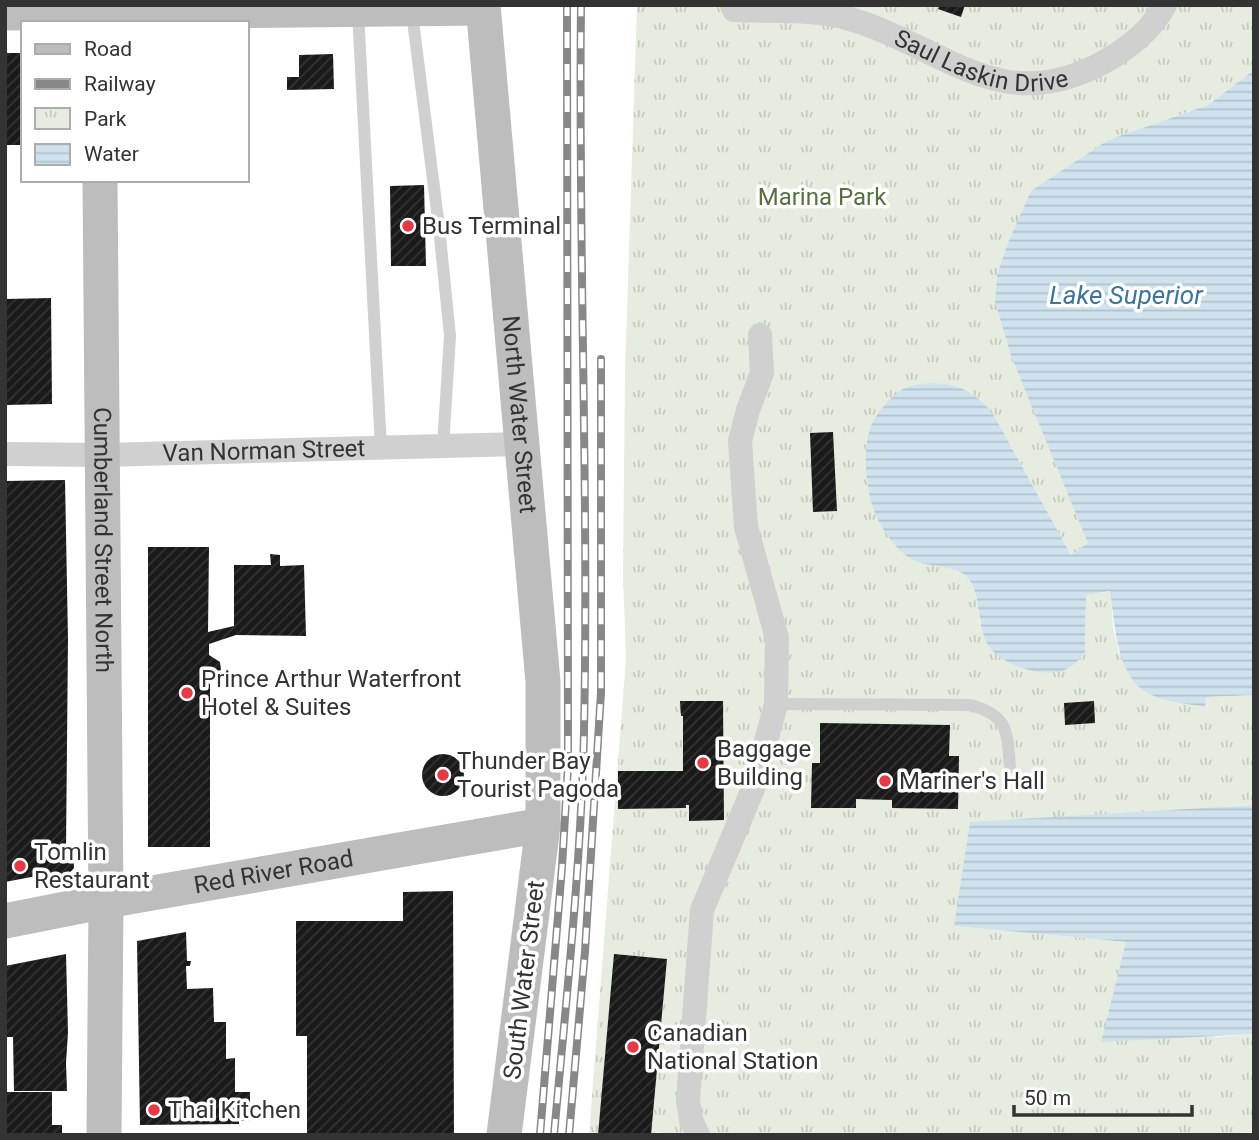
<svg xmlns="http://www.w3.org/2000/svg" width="1259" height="1140" viewBox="0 0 1259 1140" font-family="Roboto,sans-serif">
<defs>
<pattern id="park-tufts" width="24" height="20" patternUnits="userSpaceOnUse" patternTransform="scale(1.75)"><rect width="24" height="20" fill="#e6ecdf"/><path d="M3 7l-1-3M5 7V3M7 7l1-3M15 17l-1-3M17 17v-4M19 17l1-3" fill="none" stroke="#c6cbc0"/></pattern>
<pattern id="water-rules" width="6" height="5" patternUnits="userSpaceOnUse" patternTransform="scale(1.75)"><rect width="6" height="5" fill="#cfe2ee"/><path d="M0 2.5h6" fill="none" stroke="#b2c2cd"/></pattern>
<pattern id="building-hatch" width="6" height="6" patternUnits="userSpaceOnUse" patternTransform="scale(1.75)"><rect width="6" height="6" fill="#1a1a1a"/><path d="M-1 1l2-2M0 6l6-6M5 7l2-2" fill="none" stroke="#333"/></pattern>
</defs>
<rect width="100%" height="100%" fill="#fff"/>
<path fill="url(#park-tufts)" d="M637,5H1254V70L1208,105L1108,140L1032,191L1007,245L997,275L995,302L1011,356L1089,543L1071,555L996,419L981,400L968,391L914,560C931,564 966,566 973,586C977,597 978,611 980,624L1085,652L1086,595L1111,591L1113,626L1119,653L1205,706L1206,697L1254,695V805L1228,806L954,926L1126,942L1216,1037L1254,1034V1132L1200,1135H680L656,1132L655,1135H589L626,658L623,577L625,372Z"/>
<g fill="url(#water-rules)">
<path d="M1254,70V695L1206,697L1205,707C1186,703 1162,702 1146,692C1115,673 1115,622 1110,591L1086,595L1085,652C1081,656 1076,664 1070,667C1050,681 1001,666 989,646C977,627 981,604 972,584C963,564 932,568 915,561C898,553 882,530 875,513C865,489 860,437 877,415C882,407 895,393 903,389C927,379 959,382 979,399C986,404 991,412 996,419L1071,555L1088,543L1011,356L995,302L997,275L1007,245L1031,191L1108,140L1208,105Z"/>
<polygon points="1254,805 1254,1034 1101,1042 1126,942 954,926 970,822"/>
</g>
<g fill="url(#building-hatch)">
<polygon points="940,5 965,5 961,17 938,9"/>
<rect x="5" y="53" width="18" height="92"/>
<polygon points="333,54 334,89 287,90 287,77 299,77 299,55"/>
<polygon points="424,185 426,266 391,266 390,186"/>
<polygon points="51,298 52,404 5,405 5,299"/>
<polygon points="833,432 837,511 813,512 810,433"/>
<polygon points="65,480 68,639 66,850 73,851 74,868 65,878 48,881 47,874 5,882 5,481"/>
<polygon points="148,547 209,547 208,632 234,626 234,565 271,565 270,554 280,555 280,566 304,565 306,636 236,635 209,644 209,655 220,662 221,670 210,678 210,847 148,847"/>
<polygon points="680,701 723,701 724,820 689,821 689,805 686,805 686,808 618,809 618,771 683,771 683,716 681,716"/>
<polygon points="1094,701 1095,723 1065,725 1064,703"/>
<polygon points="820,723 950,725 949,756 959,756 958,809 892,808 892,800 856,799 856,808 811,808 812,763 820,763"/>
<circle cx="443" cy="775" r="21"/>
<polygon points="453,891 454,1135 307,1135 307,1036 296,1036 296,921 403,921 403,892"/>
<polygon points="186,932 187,961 191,961 190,966 186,966 187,989 213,988 214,1022 226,1022 226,1059 235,1058 235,1092 250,1092 250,1121 239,1121 239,1124 140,1125 137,941"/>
<polygon points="66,954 68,1033 66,1063 67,1091 14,1091 13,1037 5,1037 5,966"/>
<polygon points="614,954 667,959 651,1135 598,1135"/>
<polygon points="5,1092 52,1092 52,1125 62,1125 62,1135 5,1135"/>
</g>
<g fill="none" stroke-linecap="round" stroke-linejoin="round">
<g stroke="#d0d0d0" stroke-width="12">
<polyline points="358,12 381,448"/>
<polyline points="412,13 439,227 450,336 443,446"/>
<path d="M776,704L971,705C1009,716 1007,732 1010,767"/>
</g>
<g stroke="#d0d0d0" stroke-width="24">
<path id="s1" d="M732,5L734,10C771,12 814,8 850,19C945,47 1000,119 1104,62C1129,48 1151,31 1165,5"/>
<path id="s2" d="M5,454L103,455L522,444"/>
<polyline points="698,1135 691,1120 688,1100 702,910 753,789 776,704 777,638 746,527 740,441 748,410 762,373 760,335"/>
</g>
<g stroke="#bdbdbd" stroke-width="35">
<path id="s3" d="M483,5L543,682V825L504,1135"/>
<polyline points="5,13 483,8"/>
<path id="s4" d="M100,180L106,901L104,1135"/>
<path id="s5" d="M5,921L106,901L543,825"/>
</g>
<defs>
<g id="rail">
<polyline points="540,1135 562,867 568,766 567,5"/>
<path d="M554,1135C566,1001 581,867 584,732C589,490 578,248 581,5"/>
<polyline points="569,1135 585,951 601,692 601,359"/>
</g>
</defs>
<use href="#rail" stroke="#888" stroke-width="8"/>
<use href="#rail" stroke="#fff" stroke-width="5" stroke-dasharray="16" stroke-linecap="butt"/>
</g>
<g fill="#e63946" stroke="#fff" stroke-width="2.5">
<circle cx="408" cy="226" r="7"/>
<circle cx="187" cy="693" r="7"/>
<circle cx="703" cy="763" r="7"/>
<circle cx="443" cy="775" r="7"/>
<circle cx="885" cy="781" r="7"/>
<circle cx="20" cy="866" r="7"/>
<circle cx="633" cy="1047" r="7"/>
<circle cx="154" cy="1110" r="7"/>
</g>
<g text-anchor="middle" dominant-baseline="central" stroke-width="7" stroke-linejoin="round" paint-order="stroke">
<g font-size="24" fill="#333" stroke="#fff">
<text stroke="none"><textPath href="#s1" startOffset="262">Saul Laskin Drive</textPath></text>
<text stroke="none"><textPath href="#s3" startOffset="411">North Water Street</textPath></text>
<text stroke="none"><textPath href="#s2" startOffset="259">Van Norman Street</textPath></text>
<text stroke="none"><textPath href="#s4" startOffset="360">Cumberland Street North</textPath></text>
<text stroke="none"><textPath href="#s5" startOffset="273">Red River Road</textPath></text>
<text transform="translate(524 980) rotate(-83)">South Water Street</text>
</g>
<g font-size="24" fill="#56703f" stroke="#fff">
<text x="822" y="197">Marina Park</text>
</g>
<g font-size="24" fill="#333" stroke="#fff" text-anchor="start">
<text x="422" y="226">Bus Terminal</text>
<text x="201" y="679">Prince Arthur Waterfront<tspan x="201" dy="28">Hotel &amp; Suites</tspan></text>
<text x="717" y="749">Baggage<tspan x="717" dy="28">Building</tspan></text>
<text x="457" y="761">Thunder Bay<tspan x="457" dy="28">Tourist Pagoda</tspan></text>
<text x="899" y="781">Mariner's Hall</text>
<text x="34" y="852">Tomlin<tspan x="34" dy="28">Restaurant</tspan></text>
<text x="647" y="1033">Canadian<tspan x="647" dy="28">National Station</tspan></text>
<text x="168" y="1110">Thai Kitchen</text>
</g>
<g font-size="26" font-style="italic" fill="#3f7597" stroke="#fff">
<text x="1126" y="295">Lake Superior</text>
</g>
</g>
<rect width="1259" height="1140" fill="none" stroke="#333333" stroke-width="14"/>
<rect x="21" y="21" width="228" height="161" fill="#ffffff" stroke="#adadad" stroke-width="2"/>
<rect x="35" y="44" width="35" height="10" fill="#bdbdbd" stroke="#adadad" stroke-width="2"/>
<text x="84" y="56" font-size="21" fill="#333333">Road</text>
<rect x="35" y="79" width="35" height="10" fill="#888888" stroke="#adadad" stroke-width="2"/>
<text x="84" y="91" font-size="21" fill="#333333">Railway</text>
<rect x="35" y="108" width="35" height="21" fill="url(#park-tufts)" stroke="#adadad" stroke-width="2"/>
<text x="84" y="126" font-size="21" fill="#333333">Park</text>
<rect x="35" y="144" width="35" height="21" fill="url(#water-rules)" stroke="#adadad" stroke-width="2"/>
<text x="84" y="161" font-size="21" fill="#333333">Water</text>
<path d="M1014 1105v10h178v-10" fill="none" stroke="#333333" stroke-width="3.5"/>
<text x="1024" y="1105" font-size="21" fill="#333333" stroke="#ffffff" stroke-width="5" paint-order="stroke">50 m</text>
</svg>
